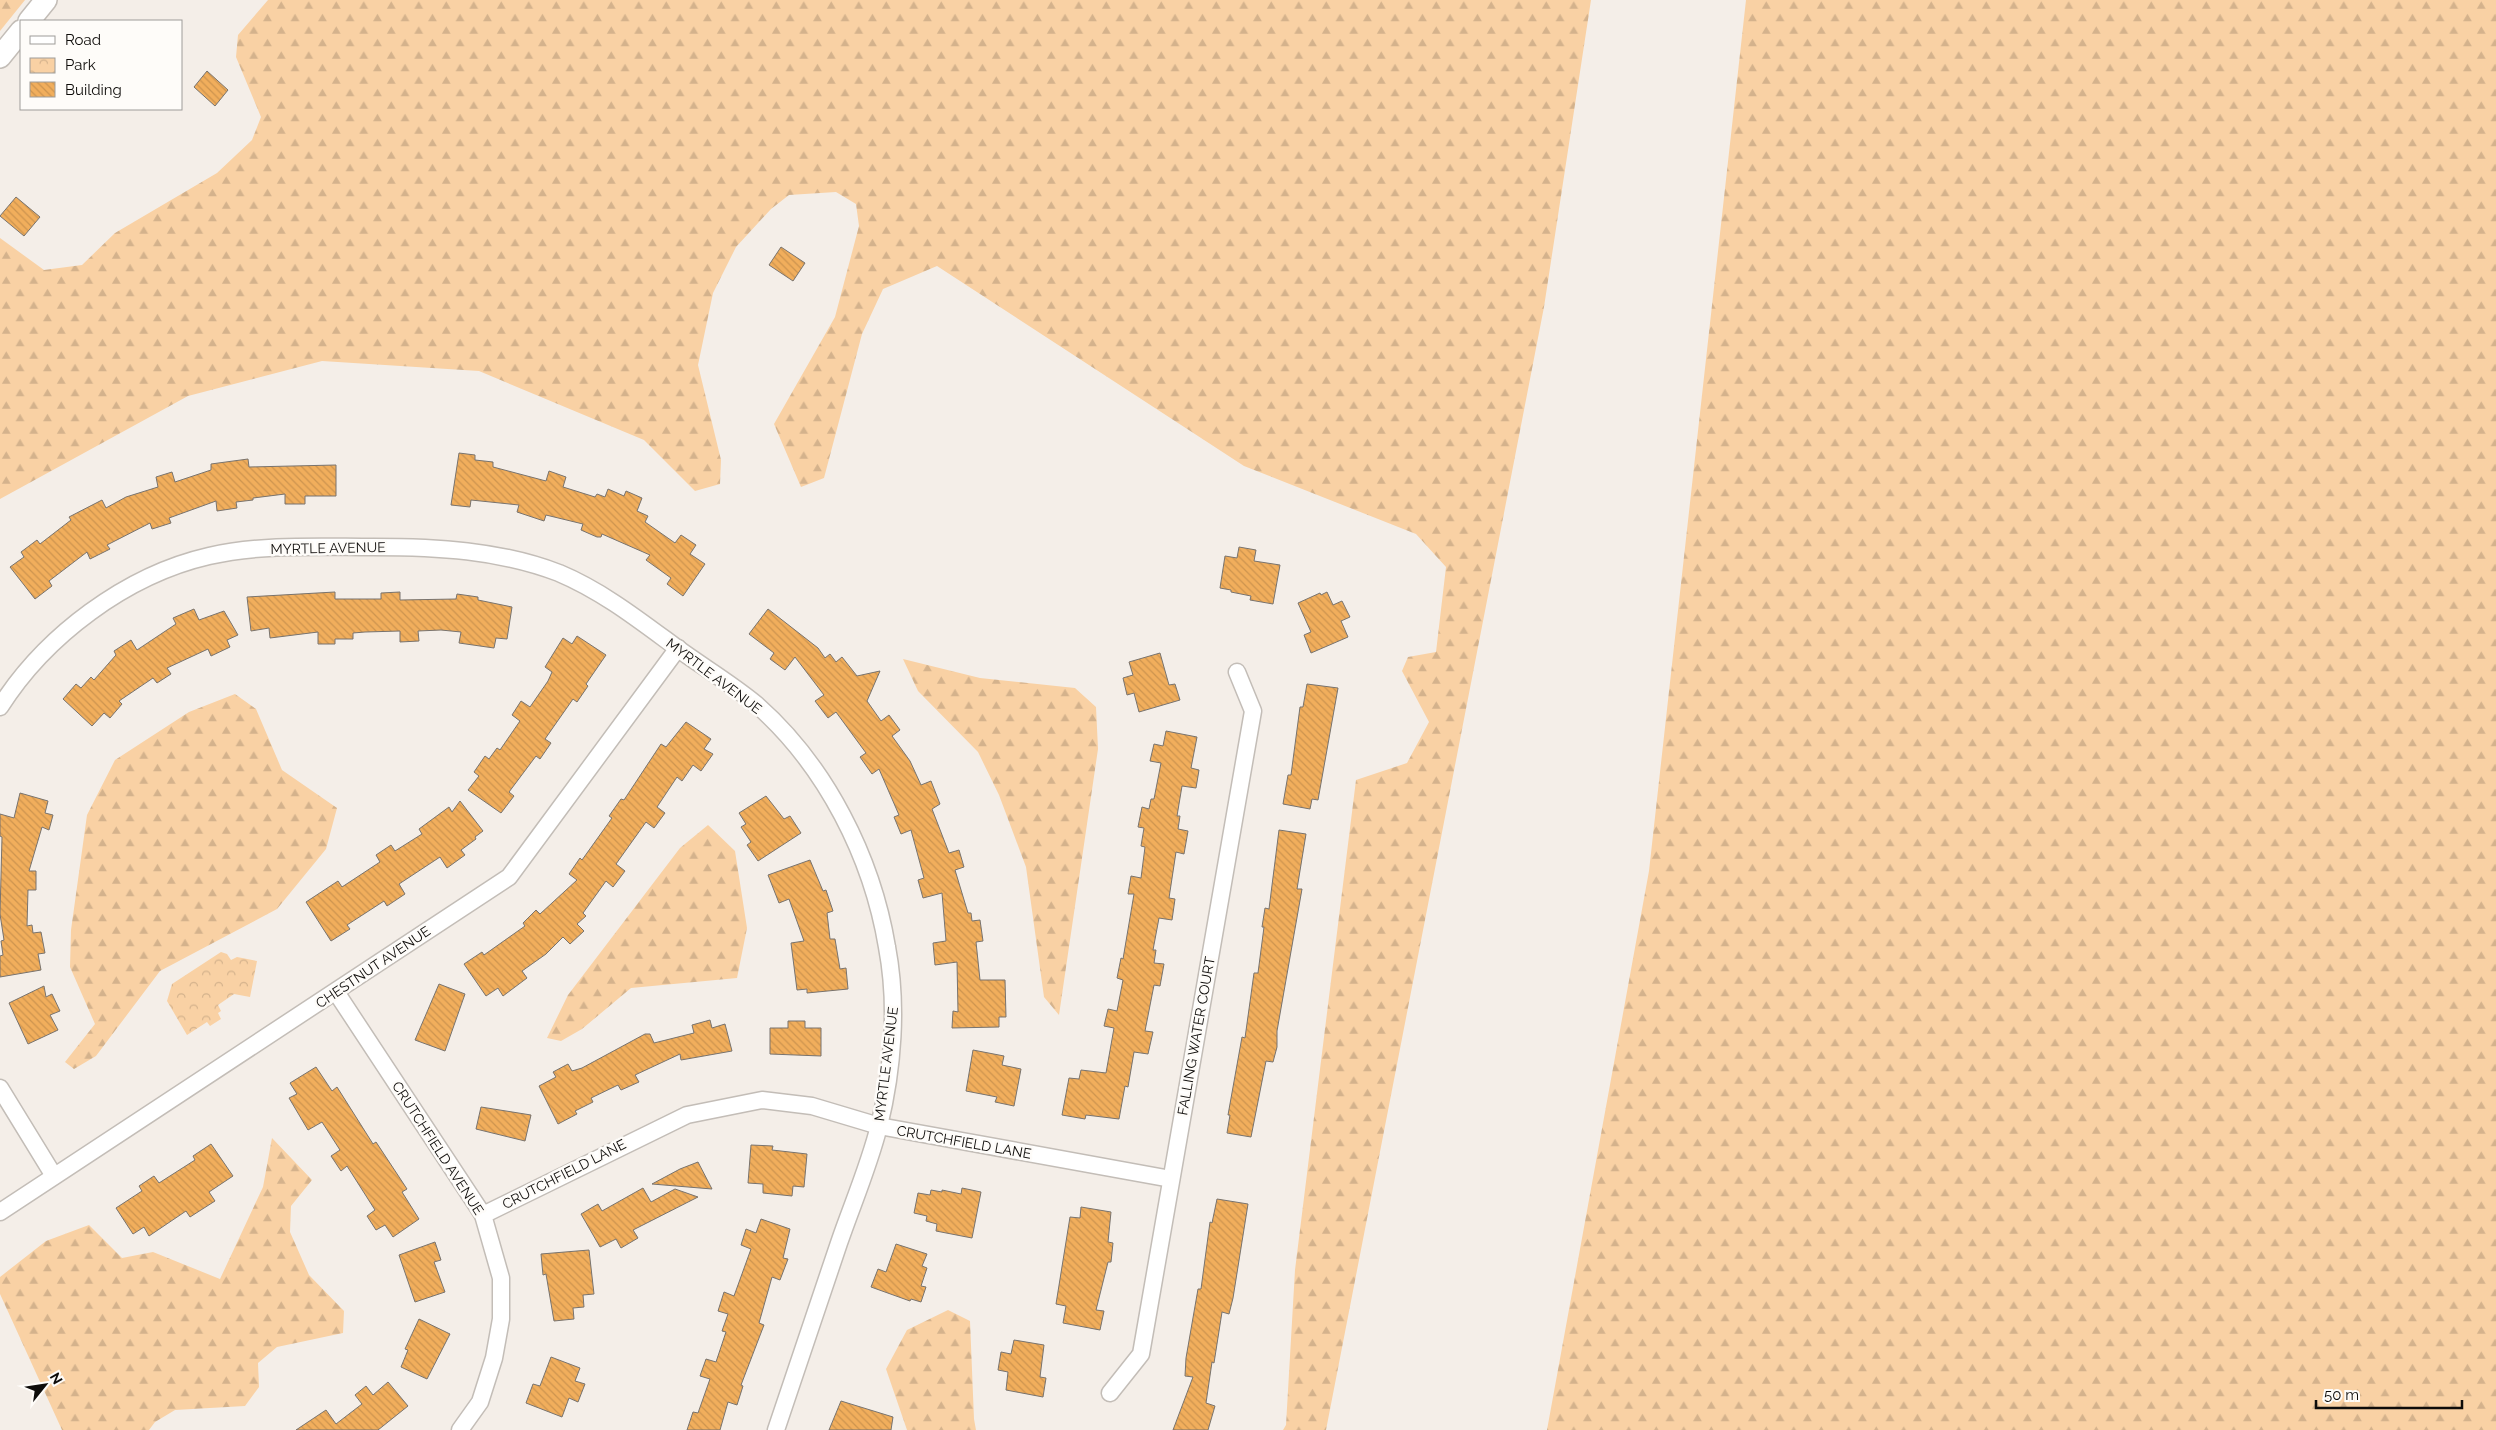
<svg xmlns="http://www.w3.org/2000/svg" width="2496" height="1430" viewBox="0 0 2496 1430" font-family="Raleway,sans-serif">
<defs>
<pattern id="forest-firs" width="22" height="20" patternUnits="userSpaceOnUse" patternTransform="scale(1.25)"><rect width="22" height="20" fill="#f9d1a4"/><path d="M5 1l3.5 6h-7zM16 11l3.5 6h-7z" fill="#d4b28c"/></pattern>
<pattern id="park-crowns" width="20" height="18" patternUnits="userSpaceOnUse" patternTransform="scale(1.25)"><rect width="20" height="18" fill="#f9d1a4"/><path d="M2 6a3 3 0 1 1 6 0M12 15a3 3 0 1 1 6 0" fill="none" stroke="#d4b28c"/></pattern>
<pattern id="building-back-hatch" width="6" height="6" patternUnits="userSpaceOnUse" patternTransform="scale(1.25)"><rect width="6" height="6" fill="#f1ae5c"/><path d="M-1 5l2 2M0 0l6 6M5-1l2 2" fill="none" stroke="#cd944f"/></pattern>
</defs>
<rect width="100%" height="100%" fill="#f4eee8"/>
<g fill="url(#forest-firs)">
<polygon points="0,0 25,0 0,31"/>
<polygon points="268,0 1591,0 1544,307 1326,1430 1283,1430 1286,1425 1295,1270 1356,780 1407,763 1429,722 1402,671 1408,657 1436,652 1446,567 1416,534 1244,466 937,266 883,289 862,334 824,478 801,487 774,424 835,317 859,226 856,204 836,192 789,195 771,209 736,247 713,293 698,365 721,460 720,484 695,491 644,440 479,371 322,361 188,396 0,499 0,238 44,270 82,265 115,233 217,173 252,140 261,117 236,57 238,35"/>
<polygon points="1746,0 2496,0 2496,1430 1547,1430 1649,871"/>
<polygon points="903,659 980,678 1075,688 1096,707 1098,749 1059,1015 1044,997 1026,867 999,795 978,752 918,691"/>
<polygon points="235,694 256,709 282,770 337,808 326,849 277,909 160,971 96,1056 74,1069 65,1062 95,1024 70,967 71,930 87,815 115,760 189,712"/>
<polygon points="708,825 735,851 747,928 737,978 631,988 582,1029 561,1041 547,1038 568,995 680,848"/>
<polygon points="272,1138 312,1180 291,1206 290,1232 309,1275 344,1311 343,1333 277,1347 258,1363 259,1387 245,1406 175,1410 155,1422 149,1430 62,1430 0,1294 0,1277 46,1241 89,1225 122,1258 153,1252 220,1279 263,1187"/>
<polygon points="948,1310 970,1321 974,1419 976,1430 907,1430 886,1369 907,1330"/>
</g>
<polygon fill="url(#park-crowns)" points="221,952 227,954 231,960 237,957 257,961 250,997 234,994 218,1005 221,1011 218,1013 221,1019 210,1026 207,1022 187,1035 167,1001 172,984"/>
<g fill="url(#building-back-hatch)" stroke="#78736e">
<polygon points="207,71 228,90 215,106 194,87"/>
<polygon points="16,197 40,217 24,236 0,216"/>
<polygon points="781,247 805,263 793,281 769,265"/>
<polygon points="459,453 475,455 475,460 493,462 493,467 546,481 549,471 566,477 563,487 595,497 597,494 605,497 608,489 624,496 626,491 642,498 637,511 648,516 645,522 675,543 681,535 696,545 690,554 705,564 683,596 667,584 671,578 646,560 650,555 602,534 601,537 597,537 581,530 583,524 546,515 544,521 517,512 519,505 471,500 470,507 451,505"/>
<polygon points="248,459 249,467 336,465 336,496 305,496 305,504 285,504 285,494 253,498 253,500 236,502 237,508 217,511 216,501 169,518 171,523 152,529 150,523 107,545 110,549 90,559 87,552 49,581 52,586 35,599 10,567 24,557 21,552 37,540 40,544 71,520 69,517 102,500 106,508 126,497 158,487 156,477 172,472 175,482 211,470 211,464"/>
<polygon points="1239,547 1256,550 1254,561 1280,565 1273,604 1250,600 1251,596 1231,592 1231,590 1220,588 1225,556 1237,558"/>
<polygon points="335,592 335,599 381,599 381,593 400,592 400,600 456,599 457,594 478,597 478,600 512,607 507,639 496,638 494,648 459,643 461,632 441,630 418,631 419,641 400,642 400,631 365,632 353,633 353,639 335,639 335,644 318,644 318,632 270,638 269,628 251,631 247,597"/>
<polygon points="1327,592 1333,605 1342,601 1350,617 1341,621 1348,637 1311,653 1304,635 1311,632 1298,603 1320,593 1321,595"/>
<polygon points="194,609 199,620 224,611 238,635 227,640 230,647 211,656 208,649 167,668 171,674 157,683 153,678 119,701 122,704 110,718 104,713 92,726 63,699 76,684 81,688 91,677 94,680 116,655 114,651 131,640 137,650 176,624 173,618"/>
<polygon points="768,609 818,648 825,658 830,654 836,662 842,657 857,676 880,671 867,701 881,721 889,715 900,730 892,736 910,761 921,785 931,781 940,804 932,809 949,853 959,850 964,867 955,870 968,913 971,913 972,921 980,920 983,941 976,942 980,980 1005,980 1006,1017 999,1017 999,1027 952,1028 953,1011 958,1012 957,962 935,965 933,943 946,941 942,893 923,898 918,880 924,878 911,830 901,834 894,817 899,815 879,769 872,774 860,757 866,753 836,712 828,718 815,701 824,695 795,657 785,670 770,659 774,653 749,634"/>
<polygon points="577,636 606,655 586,684 588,686 577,702 573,699 545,739 551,743 540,759 536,756 509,792 514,796 501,813 468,790 479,776 474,772 485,756 489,759 497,748 500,750 520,721 512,715 521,701 530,707 548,681 552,672 545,667 563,638 572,644"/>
<polygon points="1160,653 1169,685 1175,684 1180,700 1139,712 1134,693 1127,695 1123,678 1133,675 1129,662"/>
<polygon points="1307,684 1338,688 1318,800 1312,799 1310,809 1283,804 1288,775 1291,775 1300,707 1303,707"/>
<polygon points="686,722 711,739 704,749 713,754 701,771 693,765 682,781 677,777 657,807 665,813 654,828 646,822 616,864 625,871 613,887 606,881 583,913 586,916 577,924 584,931 570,944 563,937 546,954 522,971 527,978 503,996 498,988 486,996 464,964 482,952 484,955 525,926 523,923 536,910 540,914 577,880 569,874 580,858 582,860 612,818 609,816 621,799 624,800 661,744 666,747"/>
<polygon points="1166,731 1197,737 1191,768 1199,770 1196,788 1182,786 1177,816 1180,816 1178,829 1188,831 1184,854 1176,852 1169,898 1175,899 1172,920 1159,918 1153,950 1156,950 1154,963 1164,964 1160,986 1154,985 1145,1031 1153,1032 1148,1054 1134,1052 1128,1087 1125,1086 1119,1119 1086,1115 1085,1119 1062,1115 1069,1078 1079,1079 1081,1070 1106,1073 1114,1028 1104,1026 1108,1009 1117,1011 1123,980 1117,978 1121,958 1123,959 1134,894 1128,894 1131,876 1141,878 1145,847 1141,846 1144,828 1138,827 1142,807 1149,809 1151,799 1154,799 1161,763 1150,761 1154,744 1163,746"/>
<polygon points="20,793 48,801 45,813 53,815 49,830 42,827 29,871 36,871 36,890 28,890 27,926 32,925 33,933 41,932 45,953 38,954 41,970 0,977 0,956 3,955 1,941 4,940 0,914 2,837 0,836 0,814 14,818"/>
<polygon points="766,796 784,819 790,816 801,833 758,861 747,845 751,842 741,827 746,824 739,813"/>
<polygon points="460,801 483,831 475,837 476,839 461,850 465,855 447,868 440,857 399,884 405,894 387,906 384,901 347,925 350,929 331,941 306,902 338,881 342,887 380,862 376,855 391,845 395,851 422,834 419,829 449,807 452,812"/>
<polygon points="1279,830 1306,834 1297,889 1302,889 1277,1031 1277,1047 1273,1062 1266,1061 1251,1137 1227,1133 1230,1115 1228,1115 1242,1037 1245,1038 1254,973 1258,973 1264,927 1262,927 1265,908 1269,909"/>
<polygon points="810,860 823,891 826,890 833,911 827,913 830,939 835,939 840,969 846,968 848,989 807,993 807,989 797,990 791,943 804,941 789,899 779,903 768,875"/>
<polygon points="439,984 465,994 445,1051 415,1040"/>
<polygon points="44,986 46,997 52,994 60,1011 50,1015 58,1030 28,1044 9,1003"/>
<polygon points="710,1020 712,1028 725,1024 732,1051 681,1060 680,1054 635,1075 639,1082 621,1090 618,1085 591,1098 593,1102 575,1111 577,1114 558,1124 539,1086 556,1077 553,1072 568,1064 572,1071 582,1068 645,1034 650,1034 654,1043 694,1033 692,1025"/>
<polygon points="788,1021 805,1021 805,1028 821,1028 821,1056 770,1054 770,1028 788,1028"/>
<polygon points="973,1050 1004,1056 1002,1065 1021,1069 1014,1106 995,1102 997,1097 966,1091"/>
<polygon points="316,1067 332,1091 337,1087 373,1144 376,1142 407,1189 402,1192 419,1219 393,1237 385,1225 376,1230 367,1216 375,1210 347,1166 341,1171 331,1156 340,1150 322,1122 308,1130 289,1098 297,1094 290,1083"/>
<polygon points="481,1107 531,1115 525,1141 476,1129"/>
<polygon points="211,1144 233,1176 209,1192 215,1201 190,1217 186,1211 149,1236 144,1227 133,1234 116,1208 142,1191 139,1186 154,1176 159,1183 195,1160 193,1156"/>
<polygon points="751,1145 773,1146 772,1150 807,1154 804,1187 793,1186 792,1196 763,1193 763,1184 748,1183"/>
<polygon points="698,1162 712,1189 652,1184 680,1169"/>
<polygon points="643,1188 651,1202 675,1189 698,1197 633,1230 638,1238 621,1248 616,1239 600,1247 581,1214 598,1204 602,1211"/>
<polygon points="962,1188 981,1192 972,1238 936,1231 937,1224 926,1221 927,1216 914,1213 918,1193 930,1195 931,1190 942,1192 942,1190 961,1194"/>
<polygon points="1217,1199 1248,1204 1233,1298 1229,1314 1222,1312 1214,1363 1212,1362 1206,1403 1215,1406 1208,1430 1173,1430 1193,1377 1185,1376 1186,1358 1198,1289 1201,1289 1210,1222 1212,1223"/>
<polygon points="1081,1207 1111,1212 1108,1242 1113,1243 1111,1262 1108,1262 1096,1310 1104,1311 1100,1330 1063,1323 1066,1306 1056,1304 1070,1217 1080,1218"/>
<polygon points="761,1219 790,1229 783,1258 788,1259 780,1280 772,1277 759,1323 764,1325 741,1385 743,1386 737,1405 728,1402 720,1430 687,1430 693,1412 698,1413 710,1379 700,1376 706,1359 716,1362 726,1332 722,1331 728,1314 718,1311 724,1292 734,1296 751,1249 741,1245 746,1229 756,1233"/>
<polygon points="435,1242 441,1260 434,1262 445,1292 415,1302 399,1255"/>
<polygon points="896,1244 927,1254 922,1266 927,1268 921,1286 926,1287 921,1302 911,1299 910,1301 871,1287 878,1269 886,1272"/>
<polygon points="589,1250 594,1294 583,1295 584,1307 573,1308 574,1319 554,1321 546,1274 543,1275 541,1254"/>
<polygon points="419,1319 450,1334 427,1379 401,1367 408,1350 405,1349"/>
<polygon points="1014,1340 1044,1345 1040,1377 1046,1378 1043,1397 1006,1390 1008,1372 998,1370 1001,1352 1011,1354"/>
<polygon points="551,1357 580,1368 575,1381 585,1384 578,1402 569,1398 562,1417 526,1403 533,1384 540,1386"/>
<polygon points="388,1382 408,1406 378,1430 296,1430 326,1410 336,1424 362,1404 355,1395 366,1386 373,1395"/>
<polygon points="841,1401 893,1417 891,1430 829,1430"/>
</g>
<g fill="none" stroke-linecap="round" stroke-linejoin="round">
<defs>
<g id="minor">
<path d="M0,707C45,636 126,575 209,556C262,544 318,547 373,547C436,547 499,550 559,573C602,591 639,620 677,648C703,667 732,684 757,705C826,766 872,857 887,947C898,1005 893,1069 879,1126C869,1166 852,1205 839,1243C818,1305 797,1368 776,1430"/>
<polyline points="336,992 483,1215 501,1278 501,1319 494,1358 480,1402 460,1430"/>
<polyline points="0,1088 54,1176"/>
<polyline points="0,1212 509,877 678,648"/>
<polyline points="483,1215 687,1115 762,1100 812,1106 879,1126 1171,1179"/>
<polyline points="1110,1393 1141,1354 1253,711 1237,672"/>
</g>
<g id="tertiary">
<polyline points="29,21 46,0"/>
<polyline points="0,57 21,31"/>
</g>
</defs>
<use href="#minor" stroke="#c3bdb7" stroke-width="19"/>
<use href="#tertiary" stroke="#c3bdb7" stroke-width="24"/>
<use href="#minor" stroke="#fff" stroke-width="16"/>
<use href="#tertiary" stroke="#fff" stroke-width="21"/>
</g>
<g text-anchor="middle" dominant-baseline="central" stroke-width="5" stroke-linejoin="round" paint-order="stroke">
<g font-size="14" fill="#0e0c0a" stroke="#fefcf9">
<text transform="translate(328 548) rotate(-1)">MYRTLE AVENUE</text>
<text transform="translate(714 676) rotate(37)">MYRTLE AVENUE</text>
<text transform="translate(373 967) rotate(-34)">CHESTNUT AVENUE</text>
<text transform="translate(1196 1036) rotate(-80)">FALLING WATER COURT</text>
<text transform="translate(886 1064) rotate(-83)">MYRTLE AVENUE</text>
<text transform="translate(964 1142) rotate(10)">CRUTCHFIELD LANE</text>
<text transform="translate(438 1148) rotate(57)">CRUTCHFIELD AVENUE</text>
<text transform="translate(564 1174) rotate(-27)">CRUTCHFIELD LANE</text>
</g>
</g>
<rect x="20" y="20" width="162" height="90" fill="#fefcf9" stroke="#9e9c99"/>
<rect x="30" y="36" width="25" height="8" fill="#ffffff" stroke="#9e9c99"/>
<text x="65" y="45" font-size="15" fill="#0e0c0a">Road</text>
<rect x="30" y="58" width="25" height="15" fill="url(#park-crowns)" stroke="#9e9c99"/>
<text x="65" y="70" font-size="15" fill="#0e0c0a">Park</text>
<rect x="30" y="82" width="25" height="15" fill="url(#building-back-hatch)" stroke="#9e9c99"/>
<text x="65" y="95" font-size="15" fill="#0e0c0a">Building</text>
<g transform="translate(45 1385) rotate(60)" stroke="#fefcf9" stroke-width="4" paint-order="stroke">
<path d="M0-4L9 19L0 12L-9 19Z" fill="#0e0c0a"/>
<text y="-8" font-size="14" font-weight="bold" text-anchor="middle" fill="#0e0c0a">N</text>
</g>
<path d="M2316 1400v8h146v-8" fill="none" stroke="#0e0c0a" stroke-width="2.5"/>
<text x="2324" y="1400" font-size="15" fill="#0e0c0a" stroke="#fefcf9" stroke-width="4" paint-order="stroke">50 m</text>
</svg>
